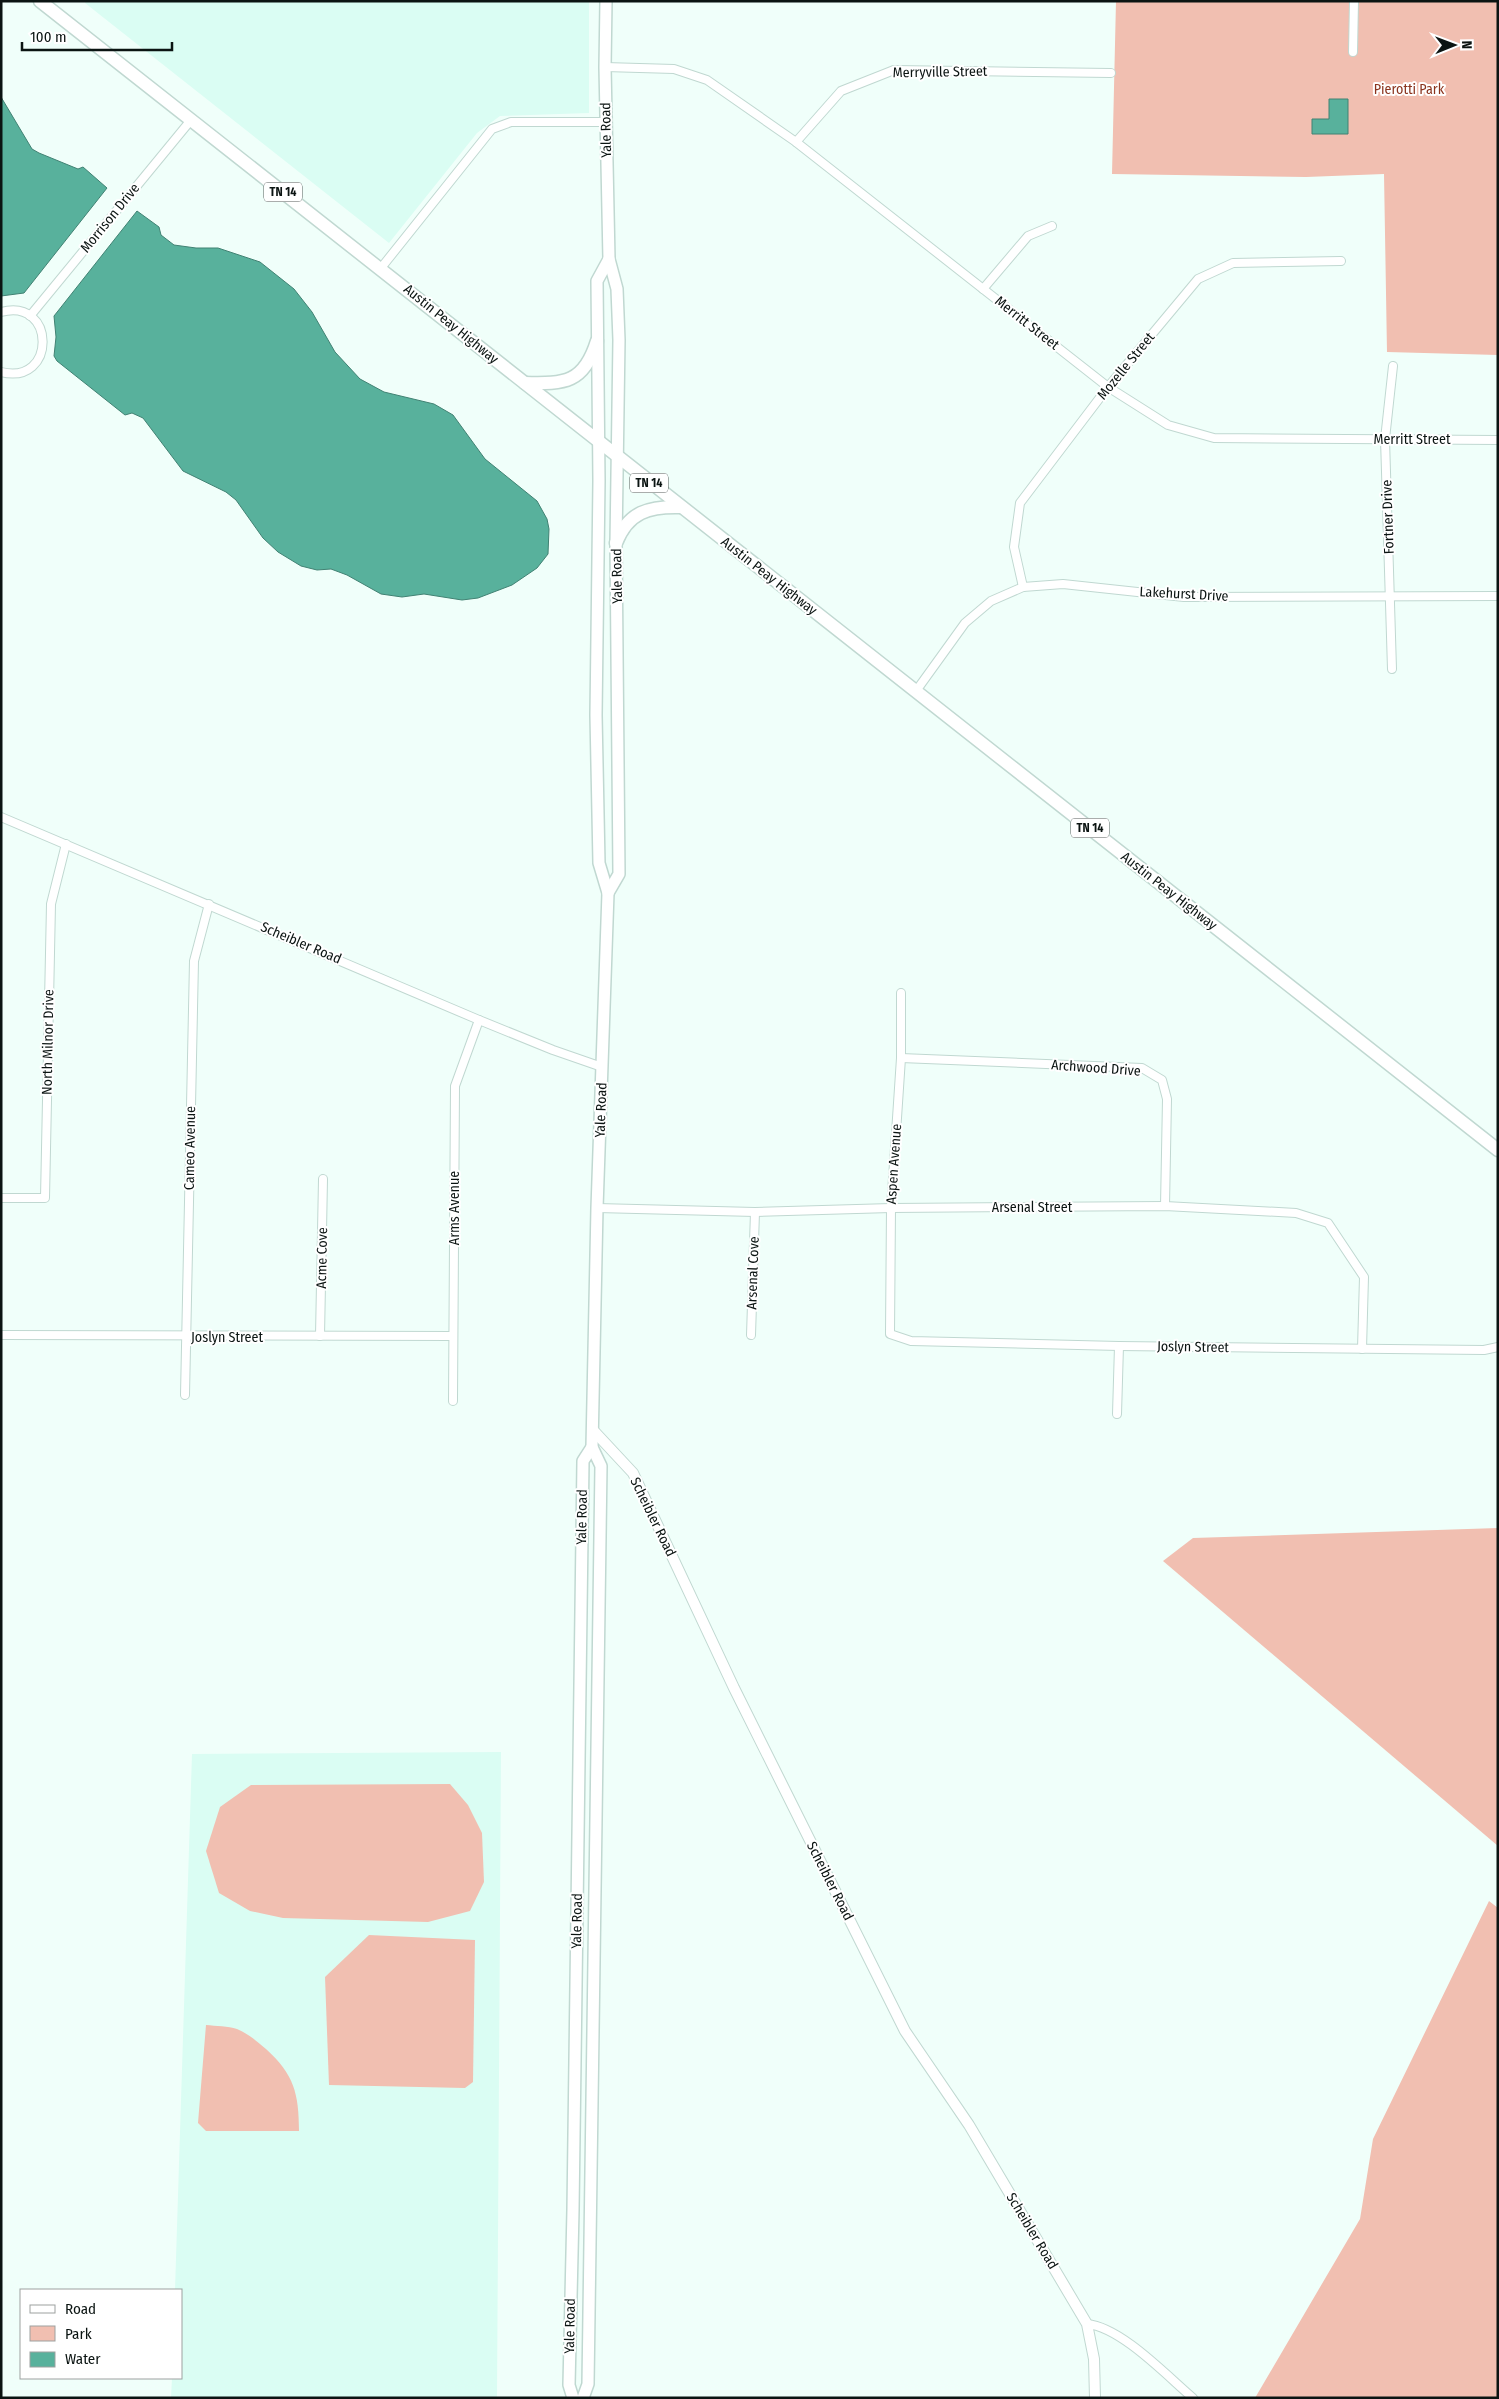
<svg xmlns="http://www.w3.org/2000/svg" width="1499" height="2399" viewBox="0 0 1499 2399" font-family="'Fira Sans Condensed',sans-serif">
<rect width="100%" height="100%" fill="#f0fffa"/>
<g fill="#dafdf3">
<polygon points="86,1 589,1 589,113 500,116 477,133 389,243 85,3"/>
<polygon points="501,1752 497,2398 171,2398 172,2378 181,2378 181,2290 175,2290 192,1754"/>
</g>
<g fill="#f1bfb1">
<polygon points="1116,1 1498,1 1498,355 1387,352 1384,174 1306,177 1112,174"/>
<polygon points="1498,1528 1498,1846 1163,1561 1193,1538"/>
<polygon points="450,1784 468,1805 482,1833 484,1882 470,1911 428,1922 283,1918 250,1911 219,1893 206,1851 220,1807 251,1785"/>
<polygon points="1489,1901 1498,1908 1498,2398 1255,2398 1360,2219 1373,2139"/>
<polygon points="369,1935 475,1940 473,2082 465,2088 329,2085 325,1977"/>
<path d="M206,2025C216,2026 228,2026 237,2029C247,2033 258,2042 266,2049C294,2074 299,2094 299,2131H206L198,2123Z"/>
</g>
<g fill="#58b19c" stroke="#418273">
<polygon points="1,97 32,149 39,153 78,169 83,167 107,188 24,293 1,296"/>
<polygon points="1329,99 1348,99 1348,134 1312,134 1312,119 1329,119"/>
<polygon points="137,211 159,227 161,235 174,245 196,248 218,248 260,262 294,289 312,312 335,352 360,379 384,392 434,404 453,415 485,459 537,501 547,519 549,529 548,554 537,568 512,585 478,598 462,600 424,594 402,597 381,594 347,575 331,569 317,570 301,566 278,552 263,538 236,500 226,492 183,471 143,418 132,413 125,415 57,361 54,356 56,337 54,316"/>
</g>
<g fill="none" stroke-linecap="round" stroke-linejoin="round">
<defs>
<g id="minor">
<polyline points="1353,52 1354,1"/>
<polyline points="605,67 674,69 707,80 796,142 1108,387 1168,425 1214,438 1498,440"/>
<polyline points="796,142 841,91 894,70 1111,73"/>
<polyline points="381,268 492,129 511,122 606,122"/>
<polyline points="983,289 1028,236 1052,226"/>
<path d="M1,312C56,297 57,386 1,372"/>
<polyline points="30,316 191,120"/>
<polyline points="1023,587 1014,547 1020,503 1108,387 1198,279 1233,263 1341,261"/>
<polyline points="1392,669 1385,439 1393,366"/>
<polyline points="916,691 965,623 991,601 1023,587 1063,584 1184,597 1498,596"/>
<polyline points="1,817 479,1020 553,1050 602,1067"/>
<polyline points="901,993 901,1058 891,1208 890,1334 911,1341 1119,1346 1484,1350 1498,1347"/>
<polyline points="901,1058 1142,1068 1162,1080 1167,1099 1165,1206"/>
<polyline points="1,1198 45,1198 51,904 66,844"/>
<polyline points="597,1208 755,1212 891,1208 1165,1206 1296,1213 1328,1223 1364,1277 1362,1349"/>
<polyline points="1,1335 453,1336"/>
<polyline points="751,1335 755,1212"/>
<polyline points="320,1336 323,1179"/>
<polyline points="185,1395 194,961 209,904"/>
<polyline points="453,1401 455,1086 479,1020"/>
<polyline points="1117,1414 1119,1346"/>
<path d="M1087,2324C1121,2327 1167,2376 1193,2398"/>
</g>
<polyline id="tertiary" points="592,1429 633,1473 734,1688 905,2031 969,2125 1087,2324 1094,2359 1095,2398"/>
<g id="secondary">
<polyline points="606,1 605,67 609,259 617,289 619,340 616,543 619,874 608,893"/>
<polyline points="573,2398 569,2385 573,2210 583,1461 592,1447"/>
<polyline points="583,2398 588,2384 601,1466 592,1447 597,1208 608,893 599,863 596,715 599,481 597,281 609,259"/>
</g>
<g id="primary">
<polyline points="40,1 1498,1150"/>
<path d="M525,383C565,384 584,383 597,341"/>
<path d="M616,543C628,512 649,506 681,507"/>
</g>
</defs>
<use href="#minor" stroke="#c0d8d1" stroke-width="10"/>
<use href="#tertiary" stroke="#c0d8d1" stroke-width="12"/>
<use href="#secondary" stroke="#c0d8d1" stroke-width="14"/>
<use href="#primary" stroke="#c0d8d1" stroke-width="15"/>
<use href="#minor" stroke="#fff" stroke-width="8"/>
<use href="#tertiary" stroke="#fff" stroke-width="10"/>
<use href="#secondary" stroke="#fff" stroke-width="11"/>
<use href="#primary" stroke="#fff" stroke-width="12"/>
</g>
<g text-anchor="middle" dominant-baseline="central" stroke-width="4" stroke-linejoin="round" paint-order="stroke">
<g fill="#fff" stroke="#545a59" stroke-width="1">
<rect x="264" y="182.5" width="38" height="19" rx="4"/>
<rect x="630" y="473.5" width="38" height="19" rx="4"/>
<rect x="1071" y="818.5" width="38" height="19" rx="4"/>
</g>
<g font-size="12" font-weight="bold" fill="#0b1412">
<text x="283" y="192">TN 14</text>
<text x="649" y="483">TN 14</text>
<text x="1090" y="828">TN 14</text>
</g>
<g font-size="14" fill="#0b1412" stroke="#fff">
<text transform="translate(940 72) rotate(-1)">Merryville Street</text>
<text transform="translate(606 130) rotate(-91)">Yale Road</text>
<text transform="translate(110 218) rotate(-51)">Morrison Drive</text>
<text transform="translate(1027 323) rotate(38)">Merritt Street</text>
<text transform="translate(451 324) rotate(39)">Austin Peay Highway</text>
<text transform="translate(1126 366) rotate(-51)">Mozelle Street</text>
<text x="1412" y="439">Merritt Street</text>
<text transform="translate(1388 517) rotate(-92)">Fortner Drive</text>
<text transform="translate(617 576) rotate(-91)">Yale Road</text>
<text transform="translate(769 576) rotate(38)">Austin Peay Highway</text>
<text transform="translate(1184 594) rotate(3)">Lakehurst Drive</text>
<text transform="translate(1169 891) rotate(38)">Austin Peay Highway</text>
<text transform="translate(301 943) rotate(23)">Scheibler Road</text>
<text transform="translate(48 1042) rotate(-89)">North Milnor Drive</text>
<text transform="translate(1096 1068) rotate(4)">Archwood Drive</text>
<text transform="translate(601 1110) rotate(-88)">Yale Road</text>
<text transform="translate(190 1148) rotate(-89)">Cameo Avenue</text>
<text transform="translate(894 1164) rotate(-86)">Aspen Avenue</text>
<text x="1032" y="1207">Arsenal Street</text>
<text transform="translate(454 1208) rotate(-90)">Arms Avenue</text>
<text transform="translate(322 1258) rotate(-89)">Acme Cove</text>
<text transform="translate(753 1273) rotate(-88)">Arsenal Cove</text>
<text x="227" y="1337">Joslyn Street</text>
<text transform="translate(1193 1347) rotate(1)">Joslyn Street</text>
<text transform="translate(582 1517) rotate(-89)">Yale Road</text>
<text transform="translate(653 1517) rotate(64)">Scheibler Road</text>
<text transform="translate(830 1881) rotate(63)">Scheibler Road</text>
<text transform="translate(577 1921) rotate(-89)">Yale Road</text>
<text transform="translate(1032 2231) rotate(59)">Scheibler Road</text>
<text transform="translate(570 2326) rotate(-89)">Yale Road</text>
</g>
<g font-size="14" fill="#8a341e" stroke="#fff">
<text x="1409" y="89">Pierotti Park</text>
</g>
</g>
<rect width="1499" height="2399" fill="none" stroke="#0b1412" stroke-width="5"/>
<rect x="20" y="2289" width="162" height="90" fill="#ffffff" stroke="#9da1a0"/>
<rect x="30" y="2305" width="25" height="8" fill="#ffffff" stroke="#9da1a0"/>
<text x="65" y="2314" font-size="15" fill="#0b1412">Road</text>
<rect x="30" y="2326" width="25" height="15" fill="#f1bfb1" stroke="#9da1a0"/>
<text x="65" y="2339" font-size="15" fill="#0b1412">Park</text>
<rect x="30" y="2352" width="25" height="15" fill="#58b19c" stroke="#9da1a0"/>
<text x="65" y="2364" font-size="15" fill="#0b1412">Water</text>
<g transform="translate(1454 45) rotate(89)" stroke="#ffffff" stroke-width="4" paint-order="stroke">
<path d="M0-4L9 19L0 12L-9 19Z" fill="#0b1412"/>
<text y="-8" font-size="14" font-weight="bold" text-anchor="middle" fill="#0b1412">N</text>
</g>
<path d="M22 42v8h150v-8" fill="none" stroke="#0b1412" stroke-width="2.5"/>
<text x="30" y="42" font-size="15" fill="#0b1412" stroke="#ffffff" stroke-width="4" paint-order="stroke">100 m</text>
</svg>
